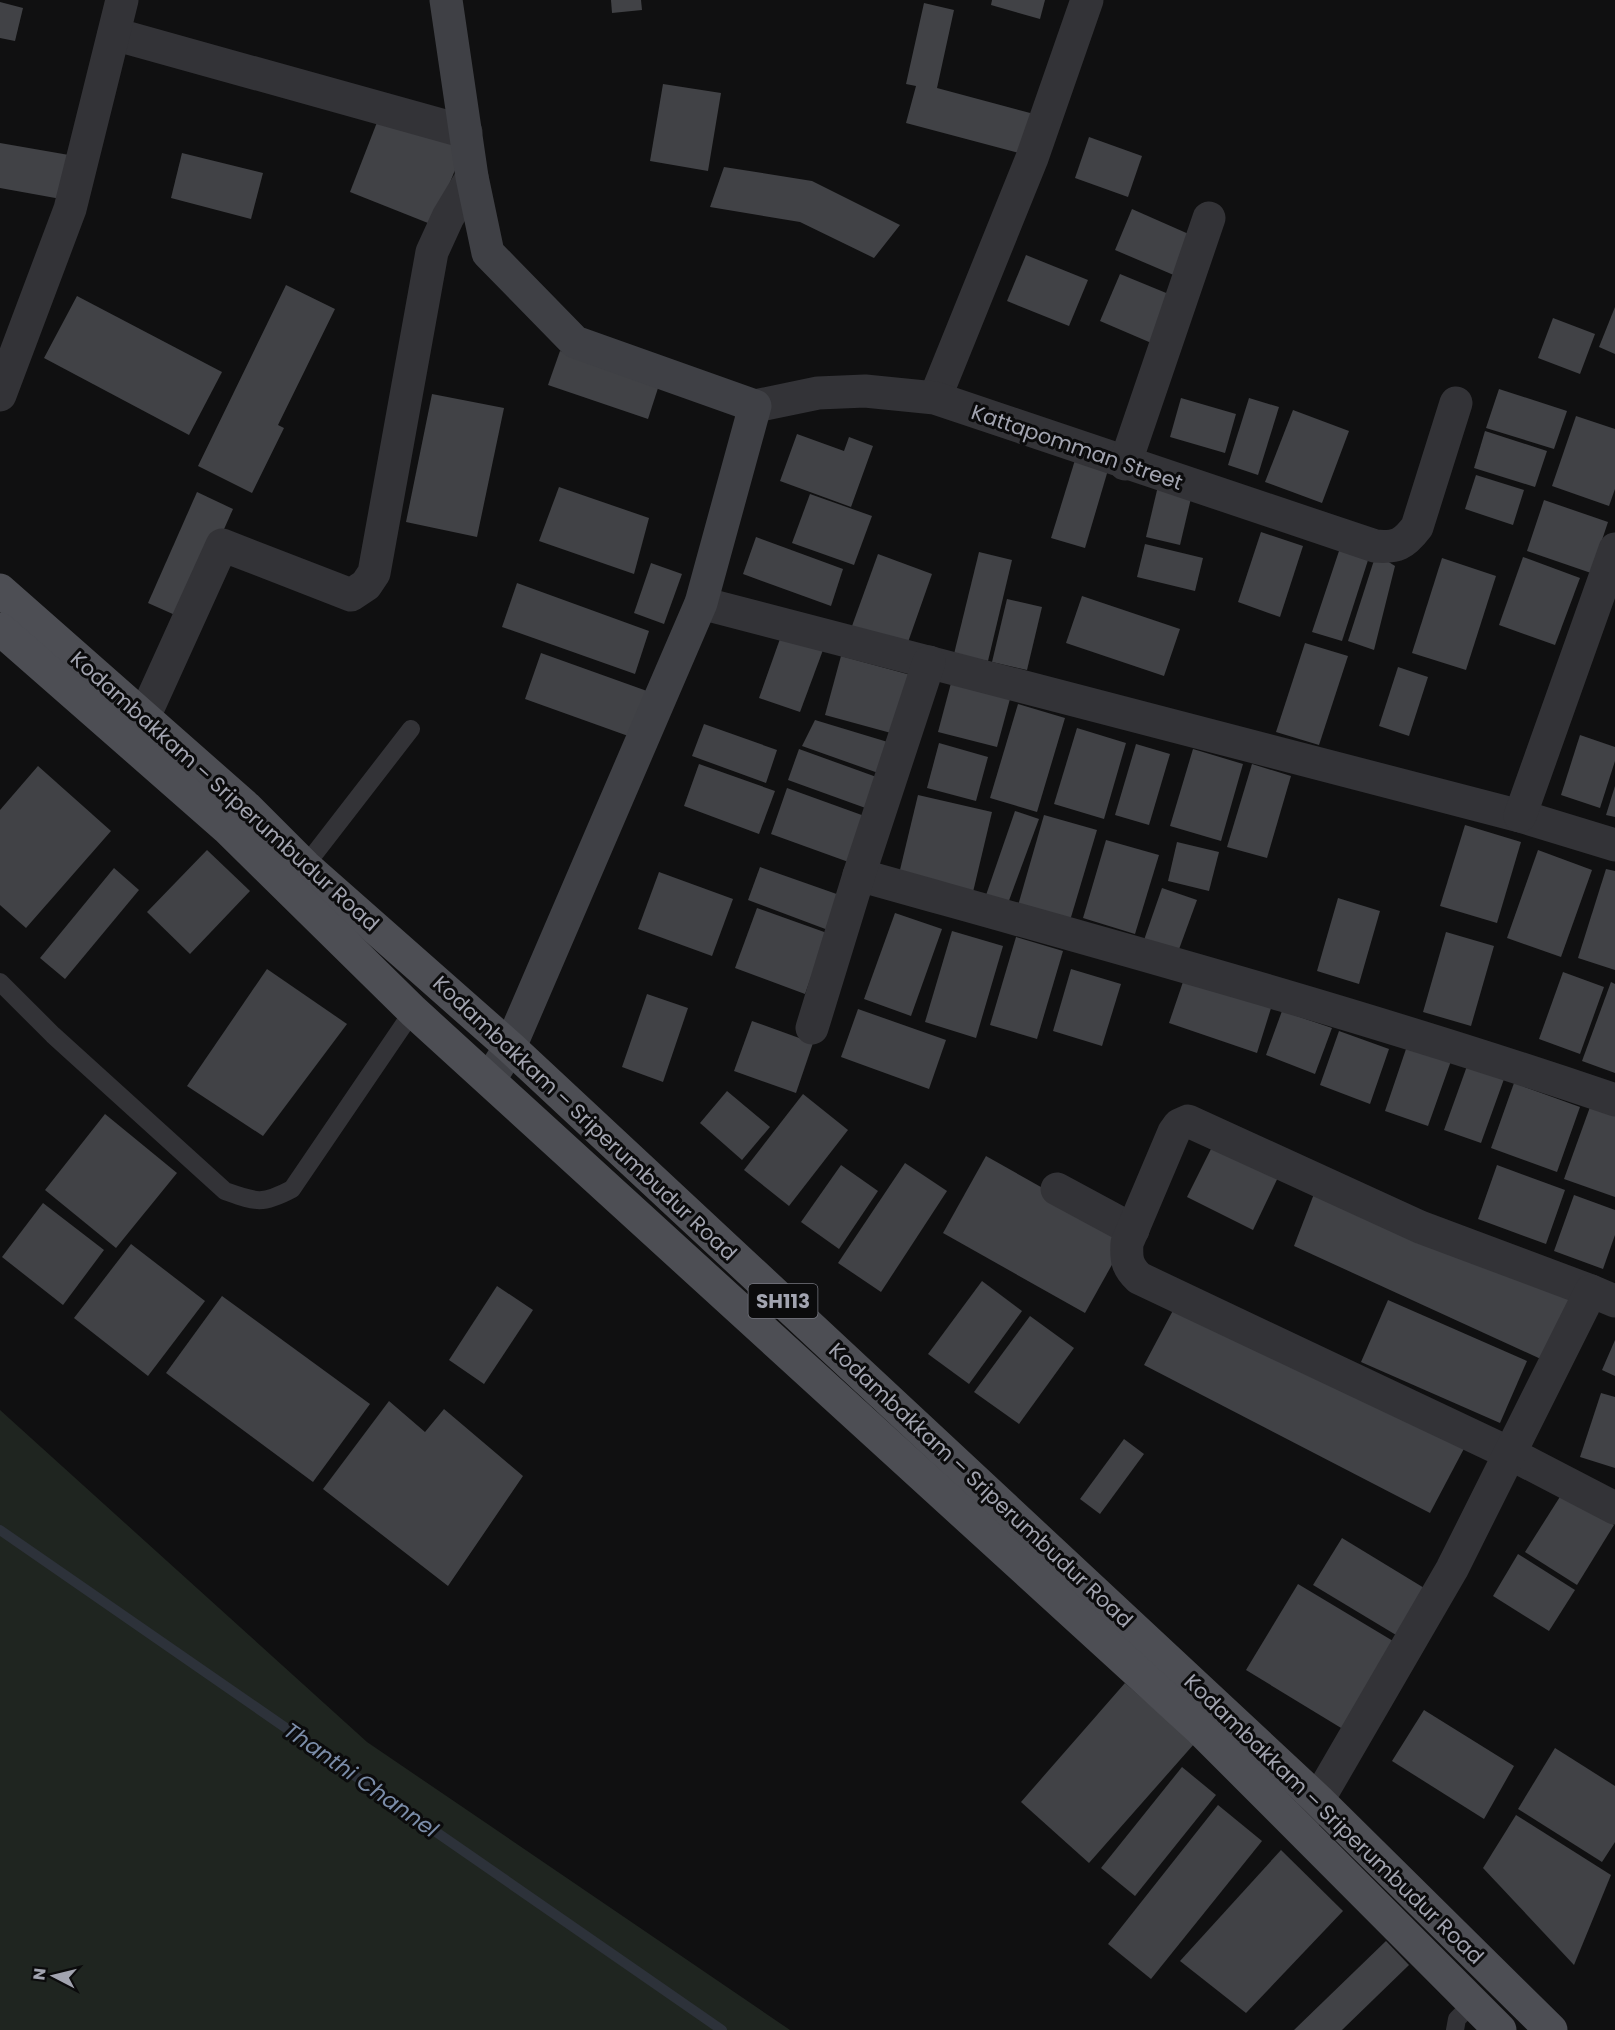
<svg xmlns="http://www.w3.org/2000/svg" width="1615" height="2030" viewBox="0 0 1615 2030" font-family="Poppins,sans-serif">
<rect width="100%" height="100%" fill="#101011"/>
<polygon fill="#1f2520" points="0,1410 367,1742 790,2030 0,2030"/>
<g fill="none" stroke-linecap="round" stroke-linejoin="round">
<polyline stroke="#2d323a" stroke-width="10" points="0,1530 722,2030"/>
</g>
<g fill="#414246">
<polygon points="611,0 641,0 642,10 612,13"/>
<polygon points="992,0 1045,0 1040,19 991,5"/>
<polygon points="0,2 23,8 15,41 0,38"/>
<polygon points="924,3 954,10 937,88 1034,114 1023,154 906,123 916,86 906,84"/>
<polygon points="663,84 721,93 708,171 650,161"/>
<polygon points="381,112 465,145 433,225 350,192"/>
<polygon points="1089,137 1142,156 1128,197 1075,178"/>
<polygon points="0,143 69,155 61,199 0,188"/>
<polygon points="182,153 263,173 251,219 171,198"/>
<polygon points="724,167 812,181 900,225 874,258 800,222 710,207"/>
<polygon points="1132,209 1200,239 1183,279 1115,250"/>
<polygon points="1026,255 1088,280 1069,326 1007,301"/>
<polygon points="1120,274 1176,297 1156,345 1100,321"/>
<polygon points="286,285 335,309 278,425 284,428 252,493 198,466"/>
<polygon points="77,296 222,372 189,435 44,358"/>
<polygon points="1615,307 1615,354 1599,347"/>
<polygon points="1553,318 1595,334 1580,374 1538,358"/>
<polygon points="560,351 659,385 648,419 548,385"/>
<polygon points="1499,389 1567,411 1554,449 1486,428"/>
<polygon points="432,394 504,408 477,537 406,522"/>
<polygon points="1181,398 1236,414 1225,453 1170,437"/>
<polygon points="1249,398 1279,407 1258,475 1228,465"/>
<polygon points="1293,410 1349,431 1322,503 1265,482"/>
<polygon points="1576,416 1615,429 1615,489 1609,506 1552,486"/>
<polygon points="1485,431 1547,451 1535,487 1474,468"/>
<polygon points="797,434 844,451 849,437 873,446 851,507 780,481"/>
<polygon points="1075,460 1108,470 1085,548 1051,538"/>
<polygon points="1476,475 1524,490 1513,525 1465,509"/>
<polygon points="1158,486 1192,494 1180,545 1146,537"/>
<polygon points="559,487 649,518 634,574 539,541"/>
<polygon points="197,492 233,509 184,619 148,603"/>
<polygon points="810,494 872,516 854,565 792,543"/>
<polygon points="1544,500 1608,522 1591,573 1527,551"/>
<polygon points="1261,532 1303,546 1280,617 1238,602"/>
<polygon points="756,537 843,569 831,606 743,574"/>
<polygon points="1145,544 1203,558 1195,591 1137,577"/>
<polygon points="1341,545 1370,554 1342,641 1312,632"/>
<polygon points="979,552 1012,560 988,661 954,654"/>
<polygon points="878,554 932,574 907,645 852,626"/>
<polygon points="1376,554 1395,566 1374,650 1348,641"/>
<polygon points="1523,557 1580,578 1555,645 1499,625"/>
<polygon points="1442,558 1496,576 1466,670 1412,653"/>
<polygon points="651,563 682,574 664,624 634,613"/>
<polygon points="517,583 649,631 635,674 502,627"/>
<polygon points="1082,596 1180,629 1164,676 1066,643"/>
<polygon points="1007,599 1042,607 1027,670 992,662"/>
<polygon points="781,636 823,650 800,712 759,698"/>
<polygon points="1305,643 1348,656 1319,745 1276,732"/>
<polygon points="541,653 647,691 631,737 525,699"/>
<polygon points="841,656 918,677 902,736 825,715"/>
<polygon points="1398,667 1428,677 1409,736 1379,726"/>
<polygon points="951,683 1010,699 997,747 938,732"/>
<polygon points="1018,704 1065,718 1037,812 990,798"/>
<polygon points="815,720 891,743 881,774 802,746"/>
<polygon points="704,724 777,750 766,783 692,756"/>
<polygon points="1077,728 1126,743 1104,819 1054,804"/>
<polygon points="1580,735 1615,747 1615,761 1600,808 1561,795"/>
<polygon points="939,743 988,757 976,801 927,788"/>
<polygon points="1136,744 1170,754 1149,825 1115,815"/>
<polygon points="799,749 882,779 871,810 788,780"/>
<polygon points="1193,749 1243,764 1221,841 1170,826"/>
<polygon points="699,764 775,791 759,834 684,806"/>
<polygon points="1252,764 1291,776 1267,858 1227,847"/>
<polygon points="38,766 111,831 26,928 0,905 0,810"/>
<polygon points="1615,786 1615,817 1606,815"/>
<polygon points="787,788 870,818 854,864 771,834"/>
<polygon points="918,795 992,812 973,892 899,874"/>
<polygon points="1015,811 1039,819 1007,906 985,898"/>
<polygon points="1044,815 1097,830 1069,924 1017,909"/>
<polygon points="1465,825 1521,842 1497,923 1440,906"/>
<polygon points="1106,840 1159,855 1135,934 1083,918"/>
<polygon points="1177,842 1219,852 1209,891 1168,881"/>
<polygon points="207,850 250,891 190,954 147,912"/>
<polygon points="1538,850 1592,870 1561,957 1507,938"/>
<polygon points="760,867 848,898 836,933 748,900"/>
<polygon points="114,868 139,890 65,979 40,958"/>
<polygon points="1606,869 1615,871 1615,970 1578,958"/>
<polygon points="659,872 733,899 712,956 638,929"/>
<polygon points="1162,888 1197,900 1178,952 1144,940"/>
<polygon points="1338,898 1380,911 1359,984 1317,971"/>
<polygon points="757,908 827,933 805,994 735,968"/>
<polygon points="895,913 942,929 911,1016 864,999"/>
<polygon points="952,931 1003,946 976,1038 925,1022"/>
<polygon points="1446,932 1494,946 1471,1026 1423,1012"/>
<polygon points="1016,937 1063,951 1037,1039 990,1025"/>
<polygon points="267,969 347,1024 263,1136 187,1086"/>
<polygon points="1071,969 1121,984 1102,1046 1053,1031"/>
<polygon points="1563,972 1604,987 1580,1054 1539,1039"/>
<polygon points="1185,976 1272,1005 1257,1053 1169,1023"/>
<polygon points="1611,982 1615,984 1615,1073 1582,1061"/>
<polygon points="647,994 688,1008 663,1082 622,1067"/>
<polygon points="858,1009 946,1040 929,1089 841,1057"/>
<polygon points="1282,1011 1332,1028 1315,1074 1266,1055"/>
<polygon points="752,1021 813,1043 796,1093 734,1071"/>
<polygon points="1339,1031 1389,1049 1370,1104 1320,1085"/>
<polygon points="1407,1046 1451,1061 1428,1126 1385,1111"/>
<polygon points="1467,1066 1504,1079 1481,1143 1444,1130"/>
<polygon points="1514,1083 1580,1107 1557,1172 1491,1148"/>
<polygon points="727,1091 770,1127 742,1160 700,1123"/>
<polygon points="803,1094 848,1130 789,1206 744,1170"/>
<polygon points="1590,1107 1615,1116 1615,1197 1564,1179"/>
<polygon points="105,1114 177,1173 116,1248 45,1190"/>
<polygon points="1216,1139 1281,1171 1253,1230 1187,1197"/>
<polygon points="986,1156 1128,1236 1085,1313 943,1233"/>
<polygon points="905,1163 947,1191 881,1292 838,1263"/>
<polygon points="841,1165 878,1191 839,1249 801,1222"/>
<polygon points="1497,1165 1565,1190 1546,1244 1478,1219"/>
<polygon points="1317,1186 1576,1302 1543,1360 1294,1246"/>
<polygon points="1574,1195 1615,1210 1615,1235 1603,1269 1554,1251"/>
<polygon points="43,1203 104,1250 63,1305 2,1257"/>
<polygon points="131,1244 205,1301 148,1376 74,1318"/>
<polygon points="982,1281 1022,1311 969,1384 928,1354"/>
<polygon points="497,1286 533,1310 484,1384 449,1360"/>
<polygon points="222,1296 370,1404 313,1482 166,1373"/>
<polygon points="1388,1300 1527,1361 1500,1423 1361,1362"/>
<polygon points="1178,1301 1468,1441 1430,1513 1144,1365"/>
<polygon points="1030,1316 1074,1348 1019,1424 974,1392"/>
<polygon points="1615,1340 1615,1376 1602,1370"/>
<polygon points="1601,1393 1615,1397 1615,1468 1580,1457"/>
<polygon points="389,1401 425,1432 444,1409 523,1476 448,1586 323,1489"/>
<polygon points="1124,1439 1144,1454 1100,1514 1080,1499"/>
<polygon points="1563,1492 1614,1525 1577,1585 1525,1552"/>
<polygon points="1342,1538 1434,1594 1406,1641 1313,1585"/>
<polygon points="1518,1554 1575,1590 1549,1631 1493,1596"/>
<polygon points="1298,1584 1403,1647 1351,1734 1246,1670"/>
<polygon points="1125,1683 1194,1744 1089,1863 1021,1802"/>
<polygon points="1424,1710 1514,1766 1484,1819 1392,1761"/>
<polygon points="1555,1748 1615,1786 1615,1842 1602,1862 1518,1809"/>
<polygon points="1182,1767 1216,1795 1135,1896 1101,1868"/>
<polygon points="1218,1805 1262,1841 1151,1979 1108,1944"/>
<polygon points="1516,1815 1611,1875 1574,1965 1483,1868"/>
<polygon points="1281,1850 1343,1911 1246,2013 1180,1961"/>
<polygon points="1386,1941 1409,1965 1342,2030 1294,2030"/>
</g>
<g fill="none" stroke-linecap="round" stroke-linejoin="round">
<g stroke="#333337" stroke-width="18">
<polyline points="305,866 411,729"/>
<path d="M0,982L53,1035L225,1191C256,1202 262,1205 292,1189L413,1011"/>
<polyline points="1455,2030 1457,2019 1473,2003"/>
</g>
<g stroke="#333337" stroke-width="33">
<polyline points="114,34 466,132"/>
<polyline points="0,395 70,209 122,0"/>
<polyline points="935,398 1032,158 1087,0"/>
<path d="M755,406L818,393L865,391L935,398L1375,546C1397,548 1404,544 1417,527L1456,403"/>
<polyline points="1125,464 1209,218"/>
<polyline points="701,603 1520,816 1615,845"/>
<polyline points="144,717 222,545 351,595 366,585 374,573 432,252 448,217 472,177"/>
<polyline points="1520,816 1615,549"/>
<path d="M859,875C1112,946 1366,1015 1615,1100"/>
<polyline points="812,1028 859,875 929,662"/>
<polyline points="1057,1189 1133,1230"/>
<path d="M1591,1291L1420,1227L1188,1121L1179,1125L1174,1132L1127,1243C1126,1259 1127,1267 1139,1278L1509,1453L1615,1508"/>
<polyline points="1298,1825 1318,1800 1452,1569 1591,1291 1615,1301"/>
</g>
<polyline stroke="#3f4045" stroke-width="33" points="446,0 472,177 488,253 575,342 755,406 701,603 510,1047 490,1079"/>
<g stroke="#4d4e54" stroke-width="33">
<polyline points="0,590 246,807 305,866 510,1047 1318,1800 1551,2030"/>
<polyline points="0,629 227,828 413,1011 1200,1729 1500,2030"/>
</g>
</g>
<g text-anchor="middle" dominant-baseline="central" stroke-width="6" stroke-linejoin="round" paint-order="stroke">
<rect fill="#0b0b0c" stroke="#75767f" stroke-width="1.5" x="748.5" y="1284" width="69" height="34" rx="4.5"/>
<g font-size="20" font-weight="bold" fill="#a2a4b0">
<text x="783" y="1301">SH113</text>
</g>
<g font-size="21" fill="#a2a4b0" stroke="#0b0b0c">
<text transform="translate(1077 447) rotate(19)">Kattapomman Street</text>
<text transform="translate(225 791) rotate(42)">Kodambakkam – Sriperumbudur Road</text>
<text transform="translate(585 1118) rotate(43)">Kodambakkam – Sriperumbudur Road</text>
<text transform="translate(981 1485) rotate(43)">Kodambakkam – Sriperumbudur Road</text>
<text transform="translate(1334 1819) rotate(44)">Kodambakkam – Sriperumbudur Road</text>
</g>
<g font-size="22" font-style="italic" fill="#7b8da9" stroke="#0b0b0c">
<text transform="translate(361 1780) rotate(35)">Thanthi Channel</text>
</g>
</g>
<g transform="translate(54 1976) rotate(277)" stroke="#0b0b0c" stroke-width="4.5" paint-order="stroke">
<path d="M0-4.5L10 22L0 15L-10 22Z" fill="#a2a4b0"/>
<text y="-9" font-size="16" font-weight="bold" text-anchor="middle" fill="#a2a4b0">N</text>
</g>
</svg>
